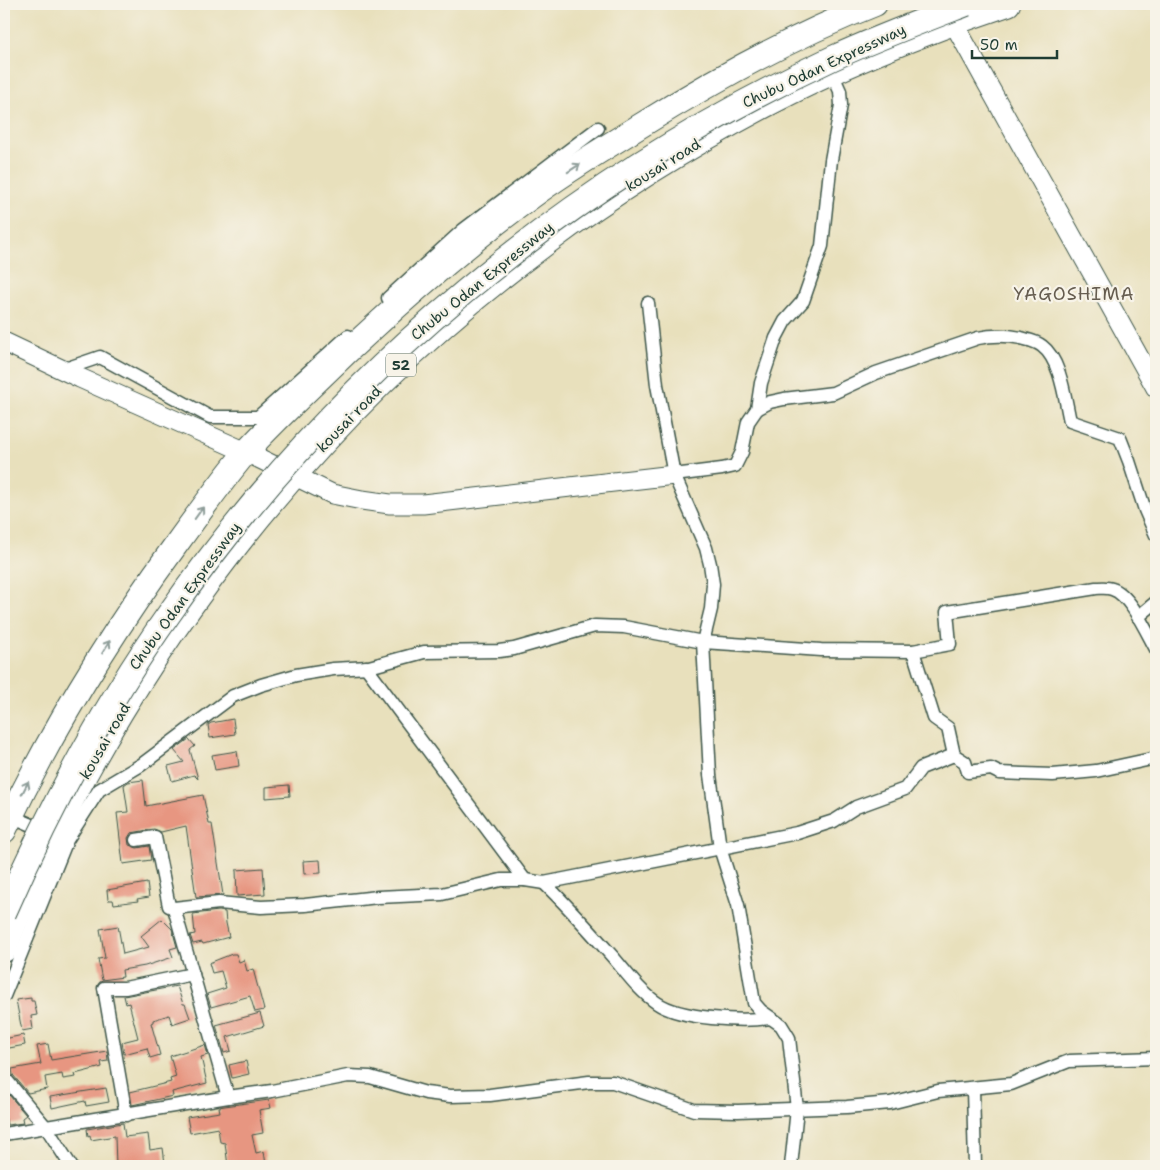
<svg xmlns="http://www.w3.org/2000/svg" width="1160" height="1170" viewBox="0 0 1160 1170" font-family="'Shantell Sans',sans-serif">
<rect width="100%" height="100%" fill="#f7f3e8"/>
<filter id="ink" filterUnits="userSpaceOnUse"><feTurbulence type="fractalNoise" baseFrequency=".02" numOctaves="2"/><feDisplacementMap in="SourceGraphic" scale="10" xChannelSelector="R" yChannelSelector="G"/><feConvolveMatrix kernelMatrix="1 2 1 2 8 2 1 2 1" color-interpolation-filters="sRGB"/></filter>
<filter id="wash" filterUnits="userSpaceOnUse"><feTurbulence type="fractalNoise" baseFrequency=".0096" numOctaves="4" result="noise"/><feDisplacementMap in="SourceGraphic" scale="20" xChannelSelector="R" yChannelSelector="G"/><feGaussianBlur stdDeviation="1.12" result="paint"/><feColorMatrix in="noise" values="0 0 0 0 0 0 0 0 0 0 0 0 0 0 0 0 0 1.4 0 .05"/><feComposite in="paint" operator="in"/></filter>
<g filter="url(#wash)">
<rect width="100%" height="100%" fill="#e8e0bc"/>
<g id="blocks">
<g fill="#e79681">
<polygon points="233,719 235,734 210,738 208,725 211,723"/>
<polygon points="189,739 195,746 190,750 198,779 194,775 172,781 168,766 184,762 174,750"/>
<polygon points="237,751 239,766 215,770 212,755"/>
<polygon points="143,780 146,806 203,795 209,824 212,824 223,895 196,897 186,826 161,832 154,829 131,833 128,838 129,845 137,848 149,846 151,860 123,864 117,813 128,812 124,785 128,782"/>
<polygon points="289,785 290,796 266,798 266,787"/>
<polygon points="320,860 321,873 304,874 303,861"/>
<polygon points="263,868 265,894 237,896 236,870"/>
<polygon points="147,883 149,897 137,899 138,901 114,904 113,900 108,900 107,890"/>
<polygon points="219,911 225,912 226,923 229,937 203,944 202,942 193,944 190,935 195,934 193,914"/>
<polygon points="162,919 172,929 177,947 170,949 173,957 145,966 122,970 123,977 102,980 98,959 105,958 100,929 118,926 123,954 149,947 141,936"/>
<polygon points="232,954 236,954 239,962 244,960 247,971 253,969 264,1010 255,1012 250,996 211,1007 207,994 226,988 221,971 212,973 209,963"/>
<polygon points="177,986 183,1004 185,1004 190,1018 172,1024 169,1015 153,1020 153,1022 151,1023 160,1055 150,1058 147,1048 124,1054 122,1042 138,1038 129,1003 126,1004 124,996"/>
<polygon points="31,998 31,1001 34,1001 37,1015 31,1016 33,1029 22,1031 16,1000"/>
<polygon points="260,1013 264,1026 227,1037 231,1051 224,1053 216,1025"/>
<polygon points="23,1035 25,1045 4,1049 4,1039"/>
<polygon points="48,1044 51,1060 107,1051 108,1061 101,1062 102,1067 75,1074 76,1077 63,1079 62,1074 45,1077 47,1089 28,1093 13,1075 12,1069 41,1064 37,1046"/>
<polygon points="205,1045 208,1055 201,1057 207,1083 172,1092 173,1096 132,1105 130,1092 171,1082 170,1079 176,1077 170,1056"/>
<polygon points="246,1061 249,1074 232,1078 229,1065"/>
<polygon points="106,1088 109,1102 86,1106 85,1101 52,1108 50,1097"/>
<polygon points="4,1089 26,1115 22,1118 23,1123 7,1125 4,1110"/>
<polygon points="269,1100 271,1108 259,1110 263,1133 252,1135 256,1153 264,1151 266,1165 256,1166 228,1166 225,1143 220,1142 218,1128 190,1133 187,1117 220,1112 219,1107 225,1106"/>
<polygon points="123,1123 125,1137 148,1134 150,1150 163,1148 165,1164 149,1166 116,1166 115,1136 91,1140 90,1135 88,1136 87,1129"/>
</g>
</g>
</g>
<g filter="url(#ink)">
<use href="#blocks" fill-opacity="0" stroke="#3d5548" stroke-width="1"/>
<g fill="none" stroke-linecap="round" stroke-linejoin="round">
<defs>
<g id="street">
<polyline points="388,298 463,230 598,128"/>
<polyline points="648,303 657,385 674,475 706,548 710,564 713,584 711,609 703,642 710,775 720,848 738,905 754,1003 761,1011 781,1025 789,1038 797,1109 791,1166"/>
<polyline points="62,370 100,357 210,417 258,417 348,336"/>
<path d="M757,409L770,402L784,399L833,393L876,373L978,338C993,335 1006,335 1021,338C1028,340 1036,341 1042,346C1061,360 1065,400 1070,421L1120,438L1129,461L1145,510L1156,535"/>
<polyline points="674,475 722,469 735,466 742,452 748,422 757,409 761,383 776,338 785,321 803,301 822,246 831,160 841,105 840,91 832,73"/>
<polyline points="1138,617 1156,602"/>
<polyline points="913,651 934,718 948,728 954,755 965,762 968,772 991,769 999,773 1053,775 1096,771 1156,758"/>
<polyline points="366,667 525,880"/>
<polyline points="7,816 11,816 46,831"/>
<polyline points="136,840 155,837 169,906 174,908 219,903 261,907 305,905 378,897 442,894 501,880 525,880 544,883 797,833 834,821 856,807 905,789 921,768 954,755"/>
<path d="M544,883C568,906 590,931 612,956C626,972 639,991 657,1003C680,1019 742,1022 770,1018"/>
<polyline points="174,908 228,1097"/>
<path d="M4,996L67,840L99,790L141,765L233,696L261,685L296,675L333,669L369,667L424,652L499,651L514,649L595,626L624,627L703,642L821,650L913,651L950,644L947,612L1096,588C1101,588 1107,587 1112,589C1130,594 1147,633 1156,649"/>
<polyline points="4,1077 46,1127 71,1166"/>
<polyline points="973,1088 975,1166"/>
<polyline points="126,1115 104,988 125,988 193,974"/>
<polyline points="4,1134 228,1097 272,1091 348,1076 370,1077 426,1093 450,1096 490,1095 589,1082 613,1082 694,1110 738,1111 847,1107 890,1103 938,1091 1011,1084 1069,1061 1156,1058"/>
</g>
<g id="secondary">
<polyline points="947,11 1156,388"/>
<polyline points="4,342 80,378 246,452 332,494 362,500 390,504 423,504 674,475"/>
</g>
<g id="highway">
<path d="M4,831C51,731 110,635 175,546C198,514 221,482 246,452C278,417 313,385 347,352C406,297 466,244 531,197C566,171 603,149 640,126C715,79 793,36 875,4"/>
<path d="M4,950C110,675 309,418 546,243C614,192 689,146 764,106C842,65 925,32 1008,4"/>
</g>
</defs>
<use href="#street" stroke="#3d5548" stroke-width="15"/>
<use href="#secondary" stroke="#3d5548" stroke-width="21"/>
<use href="#highway" stroke="#3d5548" stroke-width="26"/>
<use href="#street" stroke="#fff" stroke-width="12"/>
<use href="#secondary" stroke="#fff" stroke-width="19"/>
<use href="#highway" stroke="#fff" stroke-width="24"/>
<defs>
<path id="highway-bridge" d="M4,913C50,808 103,707 169,614C336,374 568,181 833,58C877,38 922,21 966,4"/>
</defs>
<use href="#highway-bridge" stroke="#3d5548" stroke-width="26" stroke-linecap="butt"/>
<use href="#highway-bridge" stroke="#fff" stroke-width="24"/>
</g>
<defs><path id="oneway-shaft" d="M-6 0H5M1.5-3L5.5 0L1.5 3" fill="none" stroke-width="1.6" stroke-linecap="round" stroke-linejoin="round" transform="scale(1.25)"/></defs>
<g stroke="#8f9e9a">
<use href="#oneway-shaft" transform="translate(574 168) rotate(-33)"/>
<use href="#oneway-shaft" transform="translate(199 513) rotate(-54)"/>
<use href="#oneway-shaft" transform="translate(106 647) rotate(-59)"/>
<use href="#oneway-shaft" transform="translate(25 788) rotate(-63)"/>
</g>
</g>
<g text-anchor="middle" dominant-baseline="central" stroke-width="4.5" stroke-linejoin="round" paint-order="stroke">
<rect fill="#f7f3e8" stroke="#60746a" stroke-width="1" x="386" y="353.5" width="30" height="23" rx="4"/>
<g font-size="14" font-weight="bold" fill="#1f3d34">
<text x="401" y="365">52</text>
</g>
<g font-size="15" fill="#1f3d34" stroke="#f7f3e8">
<text transform="translate(824 66) rotate(-25)">Chubu Odan Expressway</text>
<text transform="translate(663 165) rotate(-32)">kousai road</text>
<text transform="translate(482 281) rotate(-39)">Chubu Odan Expressway</text>
<text transform="translate(349 419) rotate(-46)">kousai road</text>
<text transform="translate(185 596) rotate(-54)">Chubu Odan Expressway</text>
<text transform="translate(105 741) rotate(-60)">kousai road</text>
</g>
<g font-size="18" letter-spacing="1" fill="#655c4f" stroke="#f7f3e8">
<text x="1074" y="294">YAGOSHIMA</text>
</g>
</g>
<rect width="1160" height="1170" fill="none" stroke="#f7f3e8" stroke-width="20"/>
<path d="M972 50v8h85v-8" fill="none" stroke="#1f3d34" stroke-width="2.5"/>
<text x="980" y="50" font-size="15" fill="#1f3d34" stroke="#f7f3e8" stroke-width="4" paint-order="stroke">50 m</text>
</svg>
